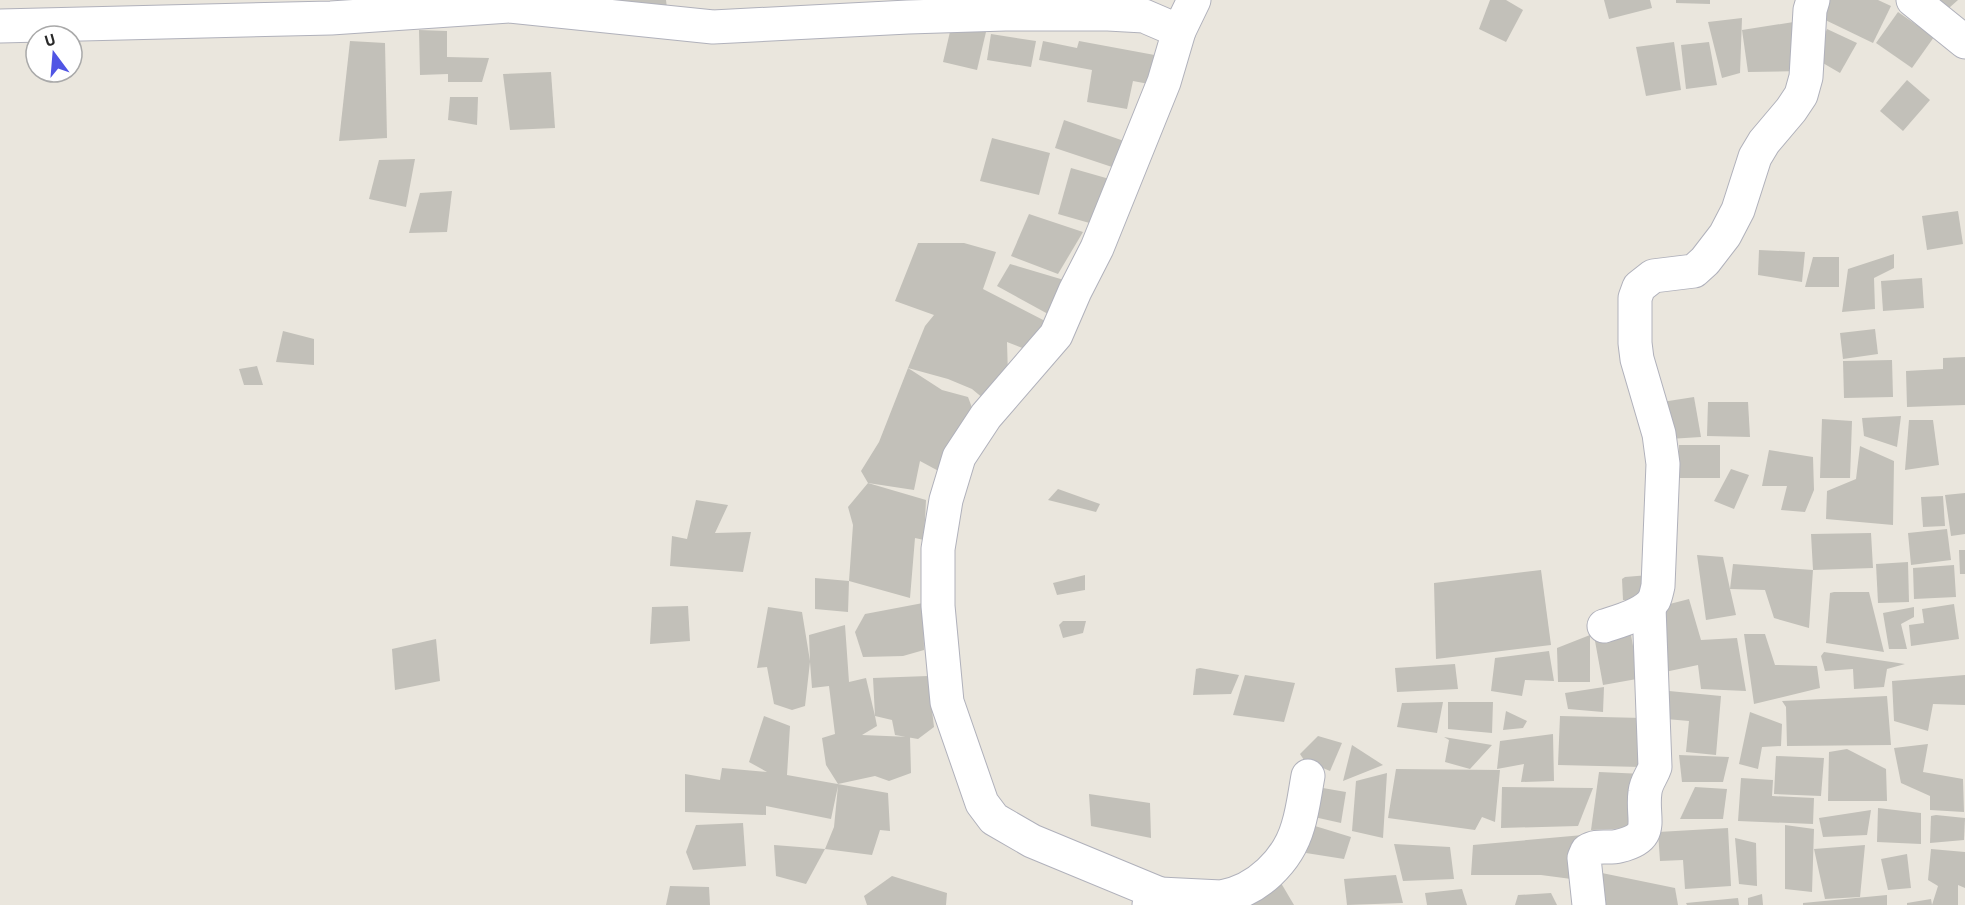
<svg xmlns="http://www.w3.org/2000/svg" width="1965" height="905" viewBox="0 0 1965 905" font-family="'Titillium Web',sans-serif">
<rect width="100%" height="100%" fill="#eae6dd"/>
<g fill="#c2c0b9">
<polygon points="597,0 666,0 667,8"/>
<polygon points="1490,0 1506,0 1523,10 1506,42 1479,29"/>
<polygon points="1604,0 1650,0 1652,8 1609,19"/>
<polygon points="1676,0 1710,0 1710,4 1676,3"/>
<polygon points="1825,0 1878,0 1891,6 1873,43 1817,16"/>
<polygon points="1926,0 1958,0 1940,16"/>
<polygon points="1898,12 1934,37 1912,68 1876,43"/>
<polygon points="1742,18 1740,73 1722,78 1708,22"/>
<polygon points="1800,21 1801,71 1748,72 1742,30"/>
<polygon points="952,23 986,32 977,70 943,62"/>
<polygon points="1827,29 1857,43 1840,73 1816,59"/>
<polygon points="419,30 447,31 447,57 489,58 482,82 448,82 448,74 420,75"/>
<polygon points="991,34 1036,41 1031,67 987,60"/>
<polygon points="350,41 385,43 387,138 339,141"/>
<polygon points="1043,41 1077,48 1079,41 1160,56 1154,85 1133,81 1127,109 1087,102 1092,70 1039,60"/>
<polygon points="1674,42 1681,90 1646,96 1636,47"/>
<polygon points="1709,42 1717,85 1686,89 1681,45"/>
<polygon points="551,72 555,128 510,130 503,74"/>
<polygon points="1907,80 1930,100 1903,131 1880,111"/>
<polygon points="450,97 478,97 477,125 448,120"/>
<polygon points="1064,120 1124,141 1115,168 1055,148"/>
<polygon points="992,138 1050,153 1039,195 980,181"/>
<polygon points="415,159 406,207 369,199 379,160"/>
<polygon points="1071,168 1113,180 1100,226 1058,214"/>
<polygon points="452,191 447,232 409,233 420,193"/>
<polygon points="1958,211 1963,244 1927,250 1922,216"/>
<polygon points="1029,214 1083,232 1058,274 1011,256"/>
<polygon points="918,243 964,243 996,252 983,289 1049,323 1035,353 1007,342 1008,376 984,399 972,389 948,379 908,368 925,326 934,315 895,301"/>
<polygon points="1759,250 1805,252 1802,282 1758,275"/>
<polygon points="1894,254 1894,268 1874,278 1875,309 1842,312 1848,269"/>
<polygon points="1813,257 1839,257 1839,287 1805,287"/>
<polygon points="1010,264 1064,280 1048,314 997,286"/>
<polygon points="1922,278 1924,308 1883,311 1881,281"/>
<polygon points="1875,329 1878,354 1843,359 1840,333"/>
<polygon points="283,331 314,339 314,365 276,362"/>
<polygon points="1965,357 1965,405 1907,407 1906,371 1943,369 1943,358"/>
<polygon points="1892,360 1893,397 1844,398 1843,361"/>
<polygon points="257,366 263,385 244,385 239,369"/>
<polygon points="908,368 942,390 968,397 974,413 946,475 920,461 914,490 868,483 861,471 879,442"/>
<polygon points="1694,397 1701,437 1669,439 1662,402"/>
<polygon points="1708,402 1748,402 1750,437 1707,436"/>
<polygon points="1901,416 1897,447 1864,436 1862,418"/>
<polygon points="1822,419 1852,421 1850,478 1820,478"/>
<polygon points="1909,420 1933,420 1939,465 1905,470"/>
<rect x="1679" y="445" width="41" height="33"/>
<polygon points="1860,446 1894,461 1893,525 1826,519 1827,491 1856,479"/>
<polygon points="1769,450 1813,457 1814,490 1805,512 1781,510 1787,486 1762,486"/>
<polygon points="1731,469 1749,475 1734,509 1714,501"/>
<polygon points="868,483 926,500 924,540 915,538 910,598 849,581 853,525 848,507"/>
<polygon points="1058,489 1100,504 1096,512 1048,500"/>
<polygon points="1965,493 1965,534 1951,536 1945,495"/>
<polygon points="1943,496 1945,526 1923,527 1921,497"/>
<polygon points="696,500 728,505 715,533 751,532 743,572 670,566 672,536 687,539"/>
<polygon points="1947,529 1951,560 1911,565 1908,533"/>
<polygon points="1871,533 1873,568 1813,570 1809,628 1774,618 1765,590 1730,589 1736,615 1706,620 1697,555 1723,557 1730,589 1733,564 1813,570 1811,534"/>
<polygon points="1959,550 1965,550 1965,574 1960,574"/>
<polygon points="1908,562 1909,602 1878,603 1876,564"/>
<polygon points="1954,565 1956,597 1914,599 1913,568"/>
<polygon points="1541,570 1551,645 1436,659 1434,583"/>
<polygon points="1085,575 1085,590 1057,595 1053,583"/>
<polygon points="1649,575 1642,601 1623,600 1622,579 1625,577"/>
<polygon points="815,578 849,581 848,612 815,609"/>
<polygon points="1834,592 1869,592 1884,652 1826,643 1830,593"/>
<polygon points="1689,599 1701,640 1737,638 1746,691 1701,689 1698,665 1660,673 1662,606"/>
<polygon points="923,603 924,650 903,656 863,657 855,632 865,614"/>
<polygon points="1954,604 1959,639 1911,646 1909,625 1924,623 1922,609"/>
<polygon points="688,606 690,641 650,644 652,607"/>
<polygon points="768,607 802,612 810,661 809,635 845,625 849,682 866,678 875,716 873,678 928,676 934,727 918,739 895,735 892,720 875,716 877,726 862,735 910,737 911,773 889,781 875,776 838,784 826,765 822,738 835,734 829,686 812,688 810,662 805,706 792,710 774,704 767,667 757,668"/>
<polygon points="1914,607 1914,617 1901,624 1907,649 1889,649 1883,613"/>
<polygon points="1063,621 1086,621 1083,633 1063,638 1059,625"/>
<polygon points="1629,624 1635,657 1648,677 1603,685 1593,630"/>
<polygon points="1744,634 1765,634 1775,665 1817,666 1820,688 1754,704"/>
<polygon points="1590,635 1590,682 1558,682 1557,648"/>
<polygon points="436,639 440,681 395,690 392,649"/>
<polygon points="1549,651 1554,681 1525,680 1522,696 1491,691 1495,658"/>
<polygon points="1824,652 1905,664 1887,669 1884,687 1854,689 1853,669 1825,671 1821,656"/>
<polygon points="1455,664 1458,689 1397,692 1395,668"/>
<polygon points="1200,668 1239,675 1231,694 1193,695 1196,669"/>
<polygon points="1245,675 1295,683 1284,722 1233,715"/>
<polygon points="1965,675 1965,705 1933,704 1928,731 1894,721 1892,681"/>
<polygon points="1604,687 1603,712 1568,709 1565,693"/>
<polygon points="1669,691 1721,696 1716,755 1686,752 1689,721 1666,719"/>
<polygon points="1887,696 1891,745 1787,746 1786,707 1782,701"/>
<polygon points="1443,702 1437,733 1397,727 1402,703"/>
<polygon points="1448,702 1493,702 1492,733 1448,729"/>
<polygon points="1506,711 1527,721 1523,728 1503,730"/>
<polygon points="1750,712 1782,724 1781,746 1762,747 1758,769 1739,764"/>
<polygon points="764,716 790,726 787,775 888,793 890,831 880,830 872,855 825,849 834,827 838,786 831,819 766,806 766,815 685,812 685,774 720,780 722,768 767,772 749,762"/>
<polygon points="1560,716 1643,718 1641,767 1558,765"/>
<polygon points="1553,734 1554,781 1521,782 1524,764 1497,769 1500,741"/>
<polygon points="1318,736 1342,743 1330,771 1304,760 1300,754"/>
<polygon points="1444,737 1492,745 1470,769 1445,762 1449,740"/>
<polygon points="1928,744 1923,772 1963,779 1964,812 1930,810 1930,796 1901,783 1894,748"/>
<polygon points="1352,745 1383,765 1343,781"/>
<polygon points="1847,749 1886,769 1887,801 1828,801 1829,752"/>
<polygon points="1679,755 1729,757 1723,782 1682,782"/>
<polygon points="1776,756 1824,758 1821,796 1774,794"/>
<polygon points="1396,769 1500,770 1495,822 1482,817 1475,830 1388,818"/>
<polygon points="1599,772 1644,774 1634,828 1591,830"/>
<polygon points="1387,773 1383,838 1352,831 1356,781"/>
<polygon points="1741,778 1773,780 1772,796 1814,798 1813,824 1738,821"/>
<polygon points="1317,787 1346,792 1341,823 1314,817"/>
<polygon points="1502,787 1593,788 1578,826 1501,828"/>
<polygon points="1695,787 1727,789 1723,819 1680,819"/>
<polygon points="1089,794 1150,803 1151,838 1091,826"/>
<polygon points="1878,808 1921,813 1921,844 1877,842"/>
<polygon points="1871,810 1867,835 1823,837 1819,818"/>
<polygon points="1936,815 1965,818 1964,840 1930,843 1931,816"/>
<polygon points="743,823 746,866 693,870 686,852 696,825"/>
<polygon points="1785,825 1814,829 1812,892 1785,889"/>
<polygon points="1315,826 1351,837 1344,859 1306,853 1310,831"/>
<polygon points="1728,828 1731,886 1685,889 1683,860 1660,861 1658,832"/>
<polygon points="1583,835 1579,880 1541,875 1471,875 1473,845"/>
<polygon points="1735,838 1756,843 1757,886 1739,884"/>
<polygon points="1394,844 1450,847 1454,879 1403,881"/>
<polygon points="774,845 825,849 806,884 776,876"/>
<polygon points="1865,845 1860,897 1825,899 1814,849"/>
<polygon points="1931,849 1965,852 1965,888 1958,885 1958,905 1932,905 1938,886 1928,880"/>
<polygon points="1907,854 1911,888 1888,890 1881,859"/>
<polygon points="1597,872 1675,888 1678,905 1598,905"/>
<polygon points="1396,875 1403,903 1347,905 1344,879"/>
<polygon points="892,876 947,893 946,905 867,905 864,896"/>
<polygon points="1281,883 1294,905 1245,905"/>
<polygon points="670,886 709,887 710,905 666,905"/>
<polygon points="1462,889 1467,905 1427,905 1425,893"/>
<polygon points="1551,893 1557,905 1515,905 1518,895"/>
<polygon points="1762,894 1763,905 1748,905 1748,898"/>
<polygon points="1887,895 1887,905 1803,905 1803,903"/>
<polygon points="1738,898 1739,905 1687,905 1686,903"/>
<polygon points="1931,899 1932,905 1907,905 1907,903"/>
</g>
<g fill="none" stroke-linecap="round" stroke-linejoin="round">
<defs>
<g id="street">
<polyline points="1913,0 1965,42"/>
<polyline points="0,26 331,18 510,6 713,27 908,17 1005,14 1108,14 1144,16 1179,31"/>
<path d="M1604,626C1619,621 1645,615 1654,600C1656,596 1657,590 1658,586L1663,464L1659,434L1637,359L1635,343V298L1639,287L1653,276L1694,271L1705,261L1725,235L1738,210L1755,157L1764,142L1791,110L1801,95L1806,77L1810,10L1813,0"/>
<polyline points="1160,894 1032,841 994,819 982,803 947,702 938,606 938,549 946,500 959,457 986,416 1056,335 1075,291 1097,248 1164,82 1179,31 1194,0"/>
<path d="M1149,905L1160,894L1221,897C1257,891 1288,861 1298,826C1303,810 1305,792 1308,776"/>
<path d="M1589,905L1584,858L1587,851C1598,844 1607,849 1619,846C1657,837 1641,820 1645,792C1646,782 1652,776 1655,767L1649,607"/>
</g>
</defs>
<use href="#street" stroke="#b0b1bb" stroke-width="35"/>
<use href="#street" stroke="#fff" stroke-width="33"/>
</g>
<g transform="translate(54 54) rotate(344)"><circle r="28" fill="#ffffff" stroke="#a9a9a9" stroke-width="1.5"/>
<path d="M0-4.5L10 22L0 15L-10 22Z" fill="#5055e4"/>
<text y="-9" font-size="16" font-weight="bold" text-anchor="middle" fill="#292929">U</text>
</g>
</svg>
